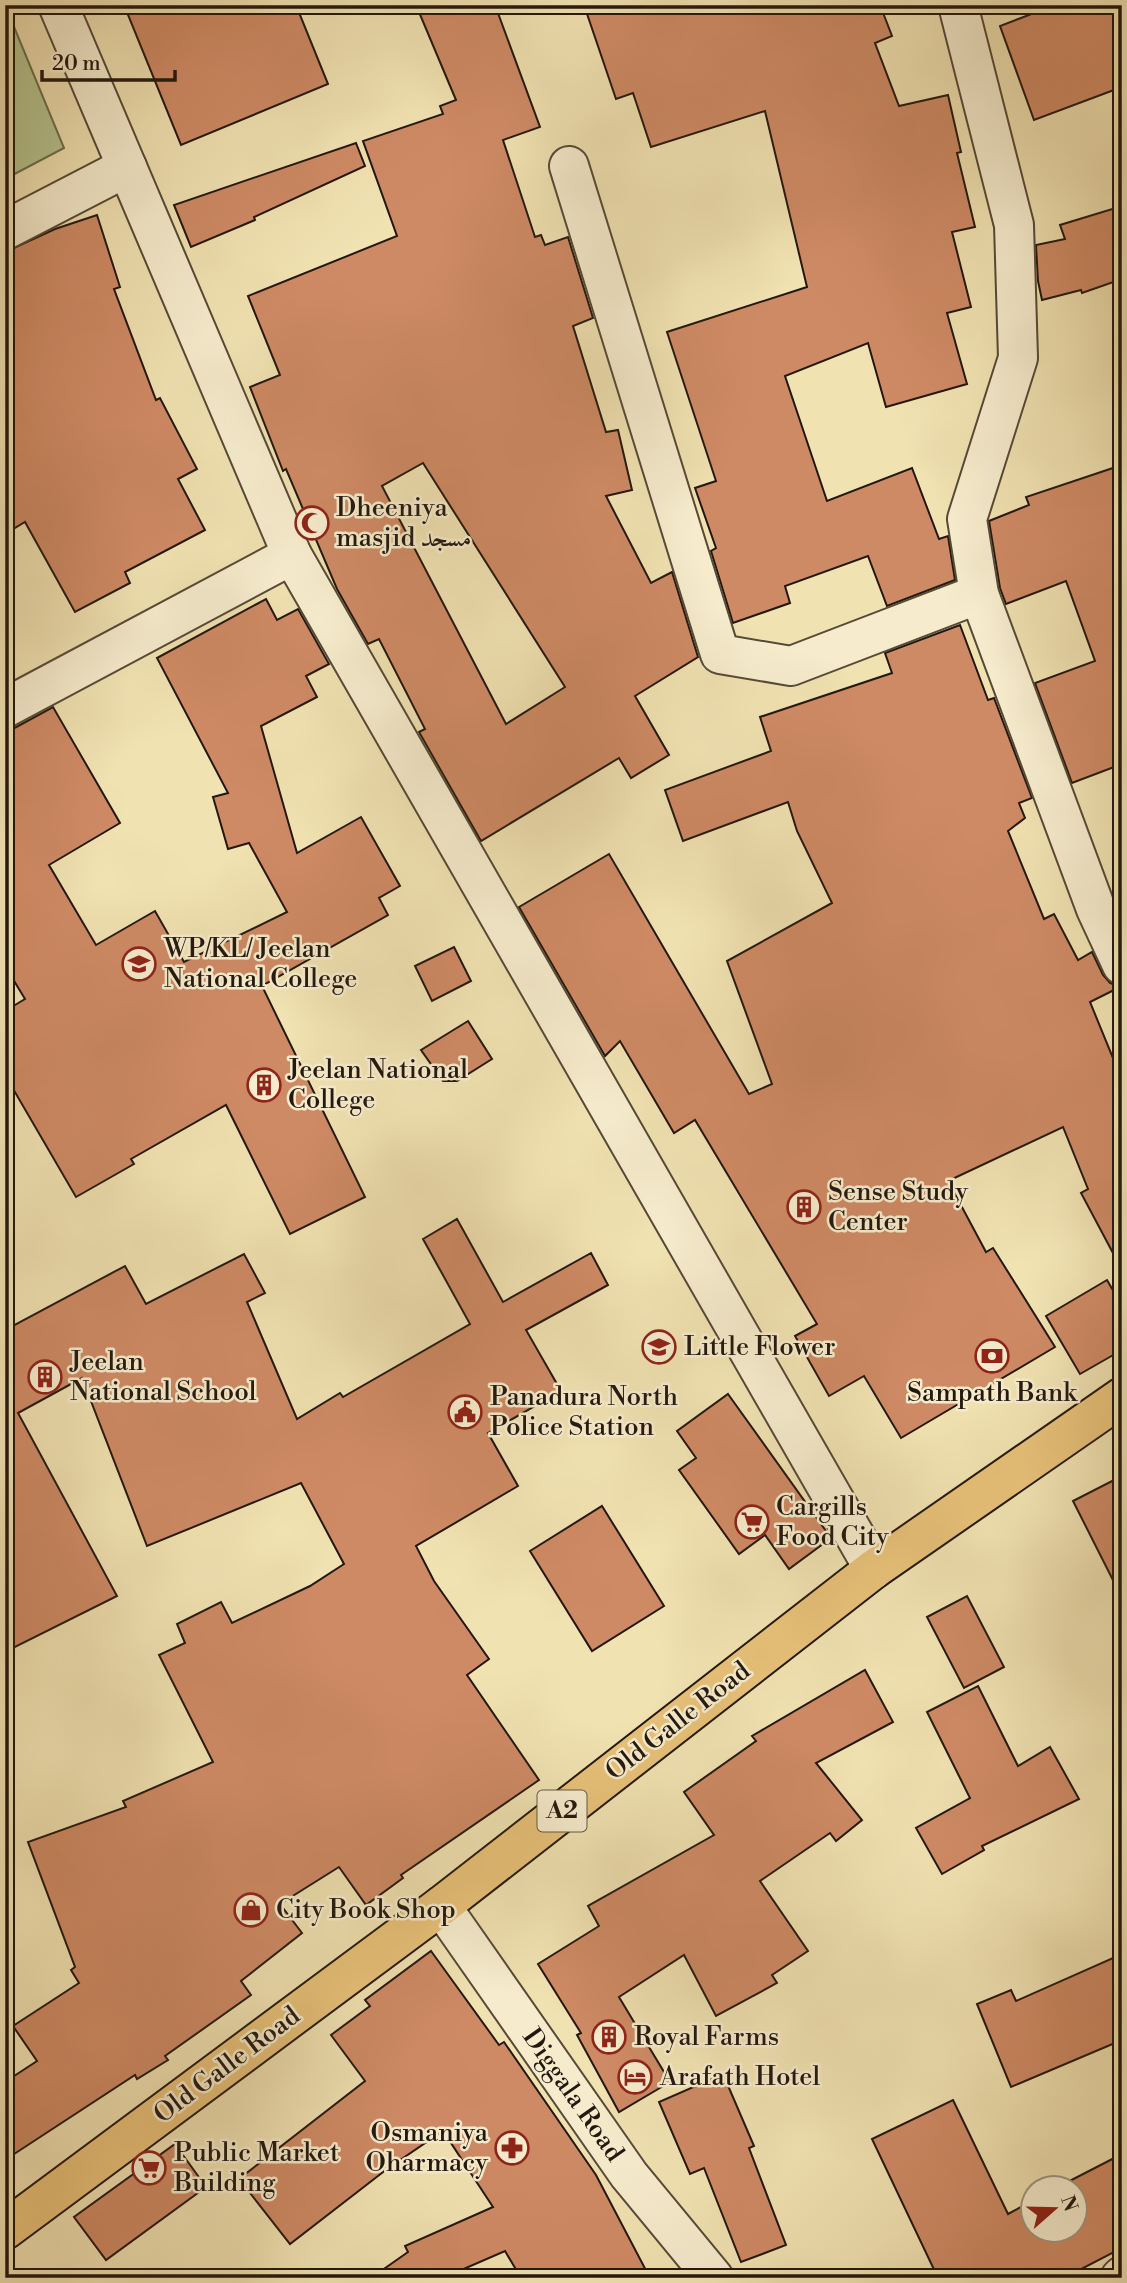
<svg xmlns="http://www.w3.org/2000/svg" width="1127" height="2283" viewBox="0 0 1127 2283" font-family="'Libre Bodoni',Amiri,serif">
<rect width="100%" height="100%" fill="#f1e2b2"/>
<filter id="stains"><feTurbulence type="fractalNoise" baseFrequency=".00286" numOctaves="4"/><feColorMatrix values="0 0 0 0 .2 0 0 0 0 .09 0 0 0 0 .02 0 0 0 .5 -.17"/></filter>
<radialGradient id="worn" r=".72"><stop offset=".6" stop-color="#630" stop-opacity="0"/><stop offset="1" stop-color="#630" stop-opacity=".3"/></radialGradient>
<polygon fill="#b6c48f" stroke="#6c6e4e" stroke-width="2" points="5,5 64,148 5,179"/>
<g fill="#ce8a65" stroke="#23180e" stroke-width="2" fill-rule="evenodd">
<polygon points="124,5 296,5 328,84 181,145"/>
<path d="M416,5H495L540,127L503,140L535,237L541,235L545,245L568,237L593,318L573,326L606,432L618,430L632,490L606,496L651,583L672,572L698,657L635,696L669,755L631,778L619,758L481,841L419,732L425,729L379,639L368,644L337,589L286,469L283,471L250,387L280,375L248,296L397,236L363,141L443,114L440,106L456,100ZM423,463L565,687L506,724L382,486Z"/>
<polygon points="584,5 880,5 892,36 875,43 899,106 948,95 961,152 957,153 975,227 952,232 971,307 947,313 967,384 886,407 868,343 785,376 827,501 912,468 939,539 948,536 955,580 887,606 868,556 785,586 790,603 733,623 711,551 716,548 695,488 716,481 667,332 807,287 765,111 651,147 633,93 616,99"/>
<polygon points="1055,5 1116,5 1122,21 1122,87 1034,120 1000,26"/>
<polygon points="356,143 365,166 254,217 255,220 191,247 174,205"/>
<polygon points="1122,206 1122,279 1082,293 1081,290 1042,300 1038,281 1036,245 1065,239 1060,225"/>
<polygon points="97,215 120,287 114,289 156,400 160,398 197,469 178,479 205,530 125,572 130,583 75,612 25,522 5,534 5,252 55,229"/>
<polygon points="1122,465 1122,764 1072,783 1035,683 1095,661 1066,581 1006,604 1000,588 989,521 1029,505 1026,497"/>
<polygon points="266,599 277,620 298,609 329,664 306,676 317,697 261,726 297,853 361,817 400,886 379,898 388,915 262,986 365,1197 290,1234 226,1105 131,1159 134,1164 76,1197 5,1075 5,1011 25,999 5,966 5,733 20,725 53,707 120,823 49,865 96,945 155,911 184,962 287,912 249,843 228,849 213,797 228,793 157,658"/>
<polygon points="960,625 988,700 994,698 1032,798 1019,803 1025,818 1008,831 1044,919 1054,914 1078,960 1092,952 1103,975 1110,983 1120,987 1090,1002 1122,1080 1122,1270 1081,1193 1088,1189 1063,1127 948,1181 986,1252 993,1248 1055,1347 901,1438 864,1376 829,1396 795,1336 817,1324 695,1120 674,1133 620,1041 605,1056 519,907 609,854 749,1094 772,1084 727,961 832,903 797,831 788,802 683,841 665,790 771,751 760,717 892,673 885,653"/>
<polygon points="454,947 471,981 432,1001 415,966"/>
<polygon points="468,1021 492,1059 457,1081 443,1081 421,1050"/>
<polygon points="457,1219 503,1302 591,1253 608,1285 526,1330 561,1391 488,1433 518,1486 416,1546 434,1581 489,1659 467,1675 539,1780 401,1875 403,1878 366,1905 339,1867 280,1904 302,1933 241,1981 251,1995 165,2056 168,2060 137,2079 135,2075 5,2160 5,2082 37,2061 13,2026 79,1983 71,1970 75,1967 28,1842 126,1807 123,1801 213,1762 159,1655 185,1643 177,1624 221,1602 232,1623 310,1586 344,1564 301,1483 147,1546 82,1378 18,1413 117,1596 5,1652 5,1330 125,1266 146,1304 244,1254 265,1293 247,1302 297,1419 340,1393 343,1397 470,1324 423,1239"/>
<polygon points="1107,1280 1122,1306 1122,1350 1080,1374 1046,1316"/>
<polygon points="728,1394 831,1538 789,1569 765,1535 739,1554 679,1470 696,1458 677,1431"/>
<polygon points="1122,1476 1122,1598 1073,1501"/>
<polygon points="602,1506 664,1606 592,1651 530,1551"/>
<polygon points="967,1596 1004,1667 964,1688 927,1617"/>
<polygon points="865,1670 893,1722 816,1763 862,1820 836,1841 830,1833 760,1881 808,1951 772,1975 777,1983 716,2016 684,1955 619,1997 670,2082 619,2112 577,2035 581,2033 538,1964 599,1926 588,1906 714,1835 684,1792 756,1741 752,1736"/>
<polygon points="978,1686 1018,1766 1050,1747 1079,1799 982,1846 984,1850 942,1874 916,1828 970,1798 927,1712"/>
<polygon points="431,1951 499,2045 504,2042 596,2175 650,2278 521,2278 505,2251 443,2278 371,2278 408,2252 405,2246 493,2207 443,2131 387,2169 290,2244 239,2179 365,2081 331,2035 370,2006 365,2000"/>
<polygon points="1122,1954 1122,2040 1011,2087 977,2004 1011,1990 1016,2001"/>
<polygon points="723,2074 754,2146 749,2148 786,2245 741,2262 704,2168 690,2174 659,2102"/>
<polygon points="953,2100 1008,2214 1032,2201 1032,2230 1074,2230 1074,2188 1056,2188 1122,2154 1122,2248 1064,2278 938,2278 872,2139"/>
<polygon points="175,2144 206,2187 106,2260 74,2217"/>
</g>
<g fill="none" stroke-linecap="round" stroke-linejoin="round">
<defs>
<g id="street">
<polyline points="58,5 292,555 874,1569"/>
<polyline points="958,5 1014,225 1018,358 967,519 979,594 1096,909 1122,965"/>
<polyline points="569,166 720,654 791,666 979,594"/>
<polyline points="5,230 127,167"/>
<polyline points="5,708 292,555"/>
<polyline points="441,1906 629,2175 714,2278"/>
<polyline points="1120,2278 1122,2276"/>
</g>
<polyline id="highway" points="5,2230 441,1906 874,1569 1122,1397"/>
</defs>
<use href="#street" stroke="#564a37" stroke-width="42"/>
<use href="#highway" stroke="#23180e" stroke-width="42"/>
<use href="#street" stroke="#f6eccd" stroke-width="38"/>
<use href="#highway" stroke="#e8c179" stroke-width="38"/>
</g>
<defs>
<symbol id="mosque-ring" viewBox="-11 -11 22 22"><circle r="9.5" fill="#f6eccd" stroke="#8f2418" stroke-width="1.5"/><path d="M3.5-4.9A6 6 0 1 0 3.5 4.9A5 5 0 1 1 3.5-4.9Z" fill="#8f2418"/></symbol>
<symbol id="school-ring" viewBox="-11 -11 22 22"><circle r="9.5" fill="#f6eccd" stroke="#8f2418" stroke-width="1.5"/><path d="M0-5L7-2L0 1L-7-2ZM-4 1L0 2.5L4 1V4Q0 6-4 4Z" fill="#8f2418"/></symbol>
<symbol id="building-ring" viewBox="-11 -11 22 22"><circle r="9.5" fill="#f6eccd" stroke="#8f2418" stroke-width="1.5"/><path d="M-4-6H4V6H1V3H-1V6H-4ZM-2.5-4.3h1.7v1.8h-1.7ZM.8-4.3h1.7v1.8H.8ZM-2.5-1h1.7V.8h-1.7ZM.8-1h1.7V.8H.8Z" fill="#8f2418"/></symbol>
<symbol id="bank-ring" viewBox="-11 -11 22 22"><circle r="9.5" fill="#f6eccd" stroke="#8f2418" stroke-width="1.5"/><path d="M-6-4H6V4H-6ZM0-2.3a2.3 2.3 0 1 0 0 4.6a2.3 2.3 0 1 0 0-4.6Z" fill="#8f2418"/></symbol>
<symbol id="civic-ring" viewBox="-11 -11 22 22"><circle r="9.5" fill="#f6eccd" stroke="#8f2418" stroke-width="1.5"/><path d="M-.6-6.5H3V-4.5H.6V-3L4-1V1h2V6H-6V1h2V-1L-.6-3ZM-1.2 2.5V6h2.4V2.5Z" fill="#8f2418"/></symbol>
<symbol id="supermarket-ring" viewBox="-11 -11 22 22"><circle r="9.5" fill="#f6eccd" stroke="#8f2418" stroke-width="1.5"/><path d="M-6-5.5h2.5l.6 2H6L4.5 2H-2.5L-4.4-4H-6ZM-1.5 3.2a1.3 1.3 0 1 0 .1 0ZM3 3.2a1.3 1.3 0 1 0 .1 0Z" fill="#8f2418"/></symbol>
<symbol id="shop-ring" viewBox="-11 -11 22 22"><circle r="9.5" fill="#f6eccd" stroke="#8f2418" stroke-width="1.5"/><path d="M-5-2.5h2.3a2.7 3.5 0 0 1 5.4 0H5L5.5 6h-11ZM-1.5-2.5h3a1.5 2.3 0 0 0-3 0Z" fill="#8f2418"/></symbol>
<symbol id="hotel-ring" viewBox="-11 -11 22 22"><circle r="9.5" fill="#f6eccd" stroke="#8f2418" stroke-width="1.5"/><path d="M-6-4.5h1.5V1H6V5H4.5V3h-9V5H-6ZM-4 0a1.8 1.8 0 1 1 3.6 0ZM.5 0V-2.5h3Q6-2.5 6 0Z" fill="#8f2418"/></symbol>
<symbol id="pharmacy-ring" viewBox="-11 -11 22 22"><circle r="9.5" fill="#f6eccd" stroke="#8f2418" stroke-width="1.5"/><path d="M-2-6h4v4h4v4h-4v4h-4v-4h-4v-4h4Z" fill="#8f2418"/></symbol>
</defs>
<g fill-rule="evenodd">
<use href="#mosque-ring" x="293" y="504" width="38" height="38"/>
<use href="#school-ring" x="120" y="945" width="38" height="38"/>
<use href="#building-ring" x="245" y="1066" width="38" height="38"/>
<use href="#building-ring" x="785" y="1188" width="38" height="38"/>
<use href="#school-ring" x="640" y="1328" width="38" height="38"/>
<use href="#bank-ring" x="973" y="1337" width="38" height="38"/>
<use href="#building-ring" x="26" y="1358" width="38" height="38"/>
<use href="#civic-ring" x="446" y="1393" width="38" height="38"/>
<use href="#supermarket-ring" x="733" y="1503" width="38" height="38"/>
<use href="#shop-ring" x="232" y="1891" width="38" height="38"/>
<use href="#building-ring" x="590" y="2018" width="38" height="38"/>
<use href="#hotel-ring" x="616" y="2058" width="38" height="38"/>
<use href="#pharmacy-ring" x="493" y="2129" width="38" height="38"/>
<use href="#supermarket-ring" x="130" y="2149" width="38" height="38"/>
</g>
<g text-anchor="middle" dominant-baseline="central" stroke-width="5" stroke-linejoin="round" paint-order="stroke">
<rect fill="#f6eccd" stroke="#625847" stroke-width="2" x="537.5" y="1790.5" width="49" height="41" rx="5"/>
<g font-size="24" font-weight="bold" fill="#23180e">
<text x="562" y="1811">A2</text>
</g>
<g font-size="26" fill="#23180e" stroke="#f6eccd" text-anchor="start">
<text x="336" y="508">Dheeniya<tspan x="336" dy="30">masjid مسجد</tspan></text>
<text x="164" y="949">WP/KL/ Jeelan<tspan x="164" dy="30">National College</tspan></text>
<text x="288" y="1070">Jeelan National<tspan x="288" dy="30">College</tspan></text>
<text x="828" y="1192">Sense Study<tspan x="828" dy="30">Center</tspan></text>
<text x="684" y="1347">Little Flower</text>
<text x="70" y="1362">Jeelan<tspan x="70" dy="30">National School</tspan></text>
<text x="992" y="1393" text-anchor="middle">Sampath Bank</text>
<text x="490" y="1397">Panadura North<tspan x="490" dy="30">Police Station</tspan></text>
<text x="776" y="1507">Cargills<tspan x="776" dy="30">Food City</tspan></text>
<text x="276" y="1910">City Book Shop</text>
<text x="634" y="2037">Royal Farms</text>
<text x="660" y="2077">Arafath Hotel</text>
<text x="488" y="2133" text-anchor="end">Osmaniya<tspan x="488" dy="30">Oharmacy</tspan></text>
<text x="174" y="2153">Public Market<tspan x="174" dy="30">Building</tspan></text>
</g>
<g font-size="26" fill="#23180e" stroke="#f6eccd">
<text transform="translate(678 1721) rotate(-38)">Old Galle Road</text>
<text transform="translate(227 2065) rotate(-37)">Old Galle Road</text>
<text transform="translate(573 2095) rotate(55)">Diggala Road</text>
</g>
</g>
<rect width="1127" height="2283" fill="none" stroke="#f1e2b2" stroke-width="28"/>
<rect x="7" y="7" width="1113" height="2269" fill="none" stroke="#23180e" stroke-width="3.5"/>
<rect x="14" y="14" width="1099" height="2255" fill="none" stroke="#23180e" stroke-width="2"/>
<g transform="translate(1054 2209) rotate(70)"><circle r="33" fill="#f6eccd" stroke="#a29781" stroke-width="2"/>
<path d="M0-5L12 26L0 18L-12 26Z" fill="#8f2418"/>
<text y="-10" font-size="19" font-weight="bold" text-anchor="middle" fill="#23180e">N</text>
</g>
<path d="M42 70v10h133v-10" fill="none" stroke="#23180e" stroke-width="3.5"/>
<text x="52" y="70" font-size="21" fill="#23180e" stroke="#f6eccd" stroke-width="5" paint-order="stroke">20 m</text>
<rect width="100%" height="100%" filter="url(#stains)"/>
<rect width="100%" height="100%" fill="url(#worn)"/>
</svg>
